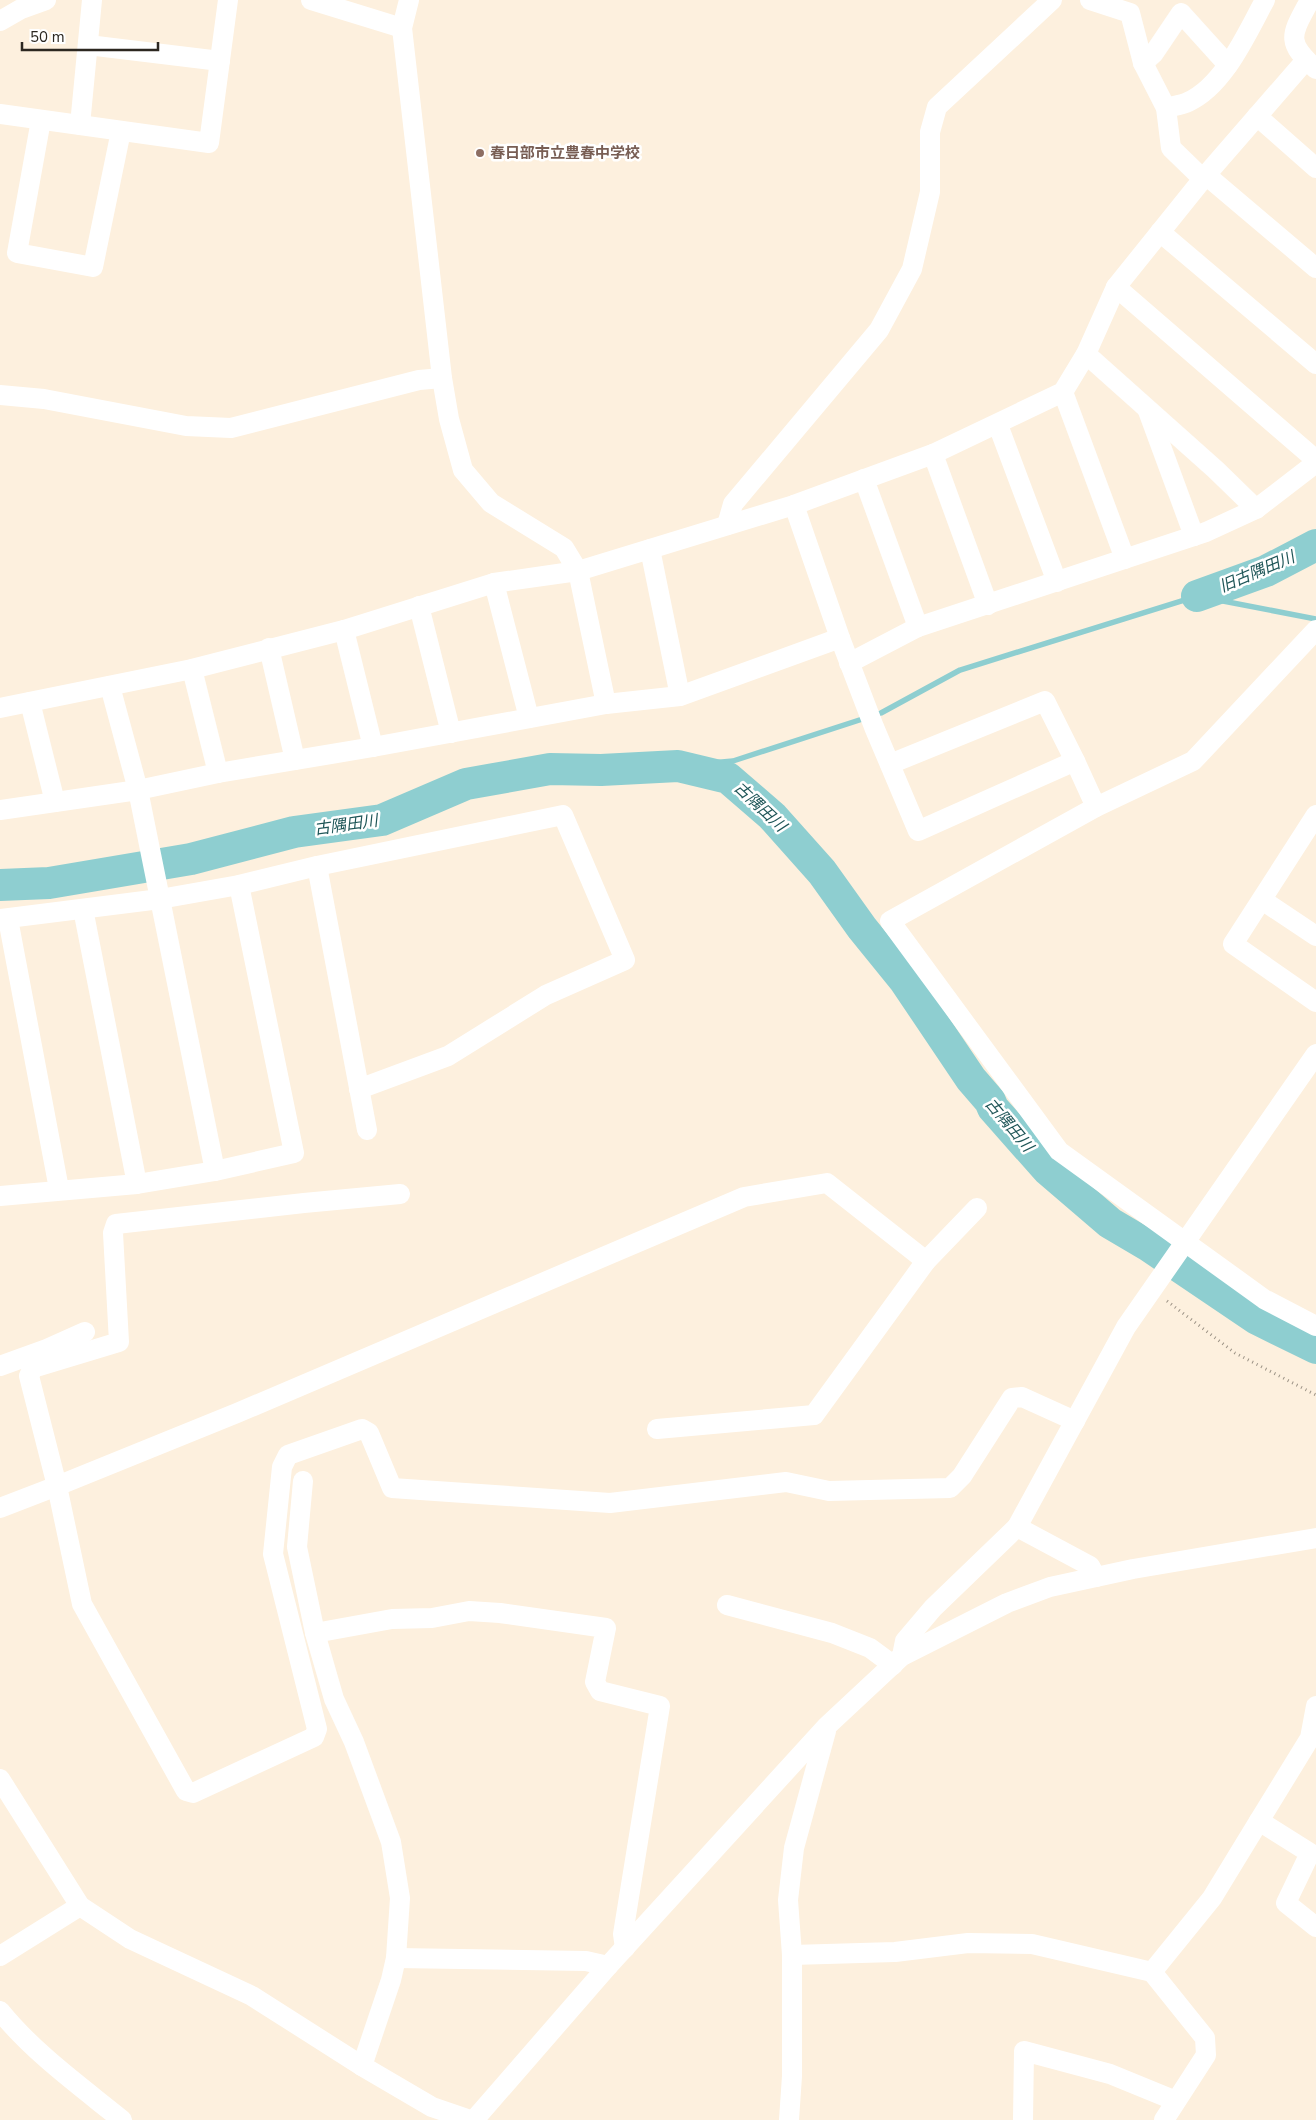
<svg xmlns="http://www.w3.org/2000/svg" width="1316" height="2120" viewBox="0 0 1316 2120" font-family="'Nunito Sans','Noto Sans JP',sans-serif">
<rect width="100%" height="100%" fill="#fdf0de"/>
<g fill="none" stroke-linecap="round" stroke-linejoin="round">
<polyline stroke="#8eced0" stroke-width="5.5" points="678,766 733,761 881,713 960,670 1197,596 1316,619"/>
<g stroke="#8eced0" stroke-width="32">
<polyline points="1197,596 1266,571 1316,545"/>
<polyline points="0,885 49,883 191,859 294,832 382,820 466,784 550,769 601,770 678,766 728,778 772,816 822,872 862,928 905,981 971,1079 990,1101 993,1108 1047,1169 1110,1223 1149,1246 1257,1319 1316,1348"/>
</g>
<polyline stroke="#9c9386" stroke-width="3" stroke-dasharray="1 4" stroke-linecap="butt" points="1167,1301 1235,1353 1316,1395"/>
<g stroke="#fff" stroke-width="20">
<polyline points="311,0 402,28"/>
<polyline points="409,0 402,28 442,378 449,419 463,470 491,503 564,548 578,571 606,704"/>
<polyline points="1090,0 1130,13 1143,63 1166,108 1171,148 1203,179"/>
<path d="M1310,0C1292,34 1284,41 1316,69"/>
<polyline points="0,21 21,9 46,0"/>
<polyline points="88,45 220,61"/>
<polyline points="1143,63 1154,53 1181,13 1228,65"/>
<path d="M1166,108C1173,106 1182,105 1188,102C1224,86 1247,33 1265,0"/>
<polyline points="0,114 209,143 228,0"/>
<polyline points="1257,116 1316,168"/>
<polyline points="41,120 17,253 93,267 121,131"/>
<polyline points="80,125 92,0"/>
<polyline points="1206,175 1316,268"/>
<polyline points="1160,232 1316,364"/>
<polyline points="1116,287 1316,460"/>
<polyline points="1086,354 1216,470 1256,509"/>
<polyline points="1063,392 1125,559"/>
<polyline points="0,395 44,399 186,426 231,428 419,380 442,378"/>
<polyline points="1148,411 1194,536"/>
<polyline points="998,425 1057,582"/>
<polyline points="933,454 988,605"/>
<polyline points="864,479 918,627"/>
<polyline points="794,505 840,638 874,727 918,831 1075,761"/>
<polyline points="727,525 733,504 879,330 912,269 930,192 930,132 937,107 1052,0"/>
<polyline points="650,549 680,696"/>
<polyline points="494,583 529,718"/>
<polyline points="419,606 451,733"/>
<polyline points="344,630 373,747"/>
<polyline points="1316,630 1193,761 1096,807 890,921 1059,1151 1264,1299 1316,1326"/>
<polyline points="269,648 295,760"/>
<polyline points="849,663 918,627 1206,532 1256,509 1316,463"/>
<polyline points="192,669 218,773"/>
<polyline points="110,686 138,790 215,1171"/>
<polyline points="30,702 55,802"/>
<polyline points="0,708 192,669 344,630 494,583 578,571 794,505 933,454 1063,392 1086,354 1116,287 1206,175 1306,60"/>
<polyline points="890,764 1045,701 1075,761 1096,807"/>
<polyline points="0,810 138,790 218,773 373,747 606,704 680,696 840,638"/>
<polyline points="1316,815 1233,944 1316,1002"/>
<polyline points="317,866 367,1130"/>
<polyline points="1262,900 1316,936"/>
<polyline points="83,909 137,1184"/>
<polyline points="0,919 160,899 239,885 317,866 563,815 625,960 546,995 448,1056 359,1089"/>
<polyline points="8,919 59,1189"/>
<polyline points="400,1194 304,1203 116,1224 113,1233 119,1342 33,1368 29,1376 57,1486 82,1604 186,1791 193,1793 314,1737 317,1729 273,1554 282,1467 288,1455 362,1429 369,1433 392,1488 610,1503 786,1482 829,1491 950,1488 962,1476 1012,1398 1022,1397 1075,1421"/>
<polyline points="0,1196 137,1184 215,1171 294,1153 239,885"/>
<polyline points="0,1366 47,1349 85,1332"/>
<polyline points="657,1429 814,1415 926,1261 977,1208"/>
<polyline points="303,1481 297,1547 315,1633 334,1699 354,1742 391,1842 400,1898 396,1958 391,1980 362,2066"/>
<polyline points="0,1508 57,1486 237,1413 744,1197 827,1183 926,1261"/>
<polyline points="1096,1577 1090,1566 1017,1527 1126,1327 1316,1054"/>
<polyline points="727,1605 832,1633 870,1648 893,1665"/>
<polyline points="315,1633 392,1619 432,1618 469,1611 500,1613 606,1628 595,1682 600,1691 660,1706 623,1934 625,1948"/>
<polyline points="902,1656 905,1641 933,1608 1017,1527"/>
<polyline points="0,1779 80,1906 130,1939 252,1996 362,2066 432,2107 470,2120"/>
<polyline points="1259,1821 1310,1853 1286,1903 1316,1927"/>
<polyline points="792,1955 895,1952 968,1943 1032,1944 1152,1972 1205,2038 1206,2055 1164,2120"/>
<polyline points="0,1956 80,1906"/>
<polyline points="396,1958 586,1961 608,1966"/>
<polyline points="1152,1972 1212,1898 1259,1821 1310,1738 1316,1706"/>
<path d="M0,2011C34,2053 80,2086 122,2120"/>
<polyline points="474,2120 608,1966 827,1726 902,1656 1007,1603 1050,1587 1133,1569 1316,1538"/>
<polyline points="789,2120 792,2076 792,1955 788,1900 794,1848 826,1731"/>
<polyline points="1023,2120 1024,2051 1110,2074 1176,2101"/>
</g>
</g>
<circle fill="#8d6e63" stroke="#fff" stroke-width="2" cx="480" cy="153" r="5"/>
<g text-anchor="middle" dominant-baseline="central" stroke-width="5" stroke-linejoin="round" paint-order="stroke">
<g font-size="15" font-weight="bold" fill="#785e54" stroke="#fff" text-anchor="start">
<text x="490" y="153">春日部市立豊春中学校</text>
</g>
<g font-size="16" font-style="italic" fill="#1e5557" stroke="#fff">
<text transform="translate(1257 572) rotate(-23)">旧古隅田川</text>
<text transform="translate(760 807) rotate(43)">古隅田川</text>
<text transform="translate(346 825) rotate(-8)">古隅田川</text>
<text transform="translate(1009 1125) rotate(50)">古隅田川</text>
</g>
</g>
<path d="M22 42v8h136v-8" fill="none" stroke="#2c2720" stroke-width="2.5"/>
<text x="30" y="42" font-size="15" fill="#2c2720" stroke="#ffffff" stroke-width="4" paint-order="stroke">50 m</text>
</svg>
